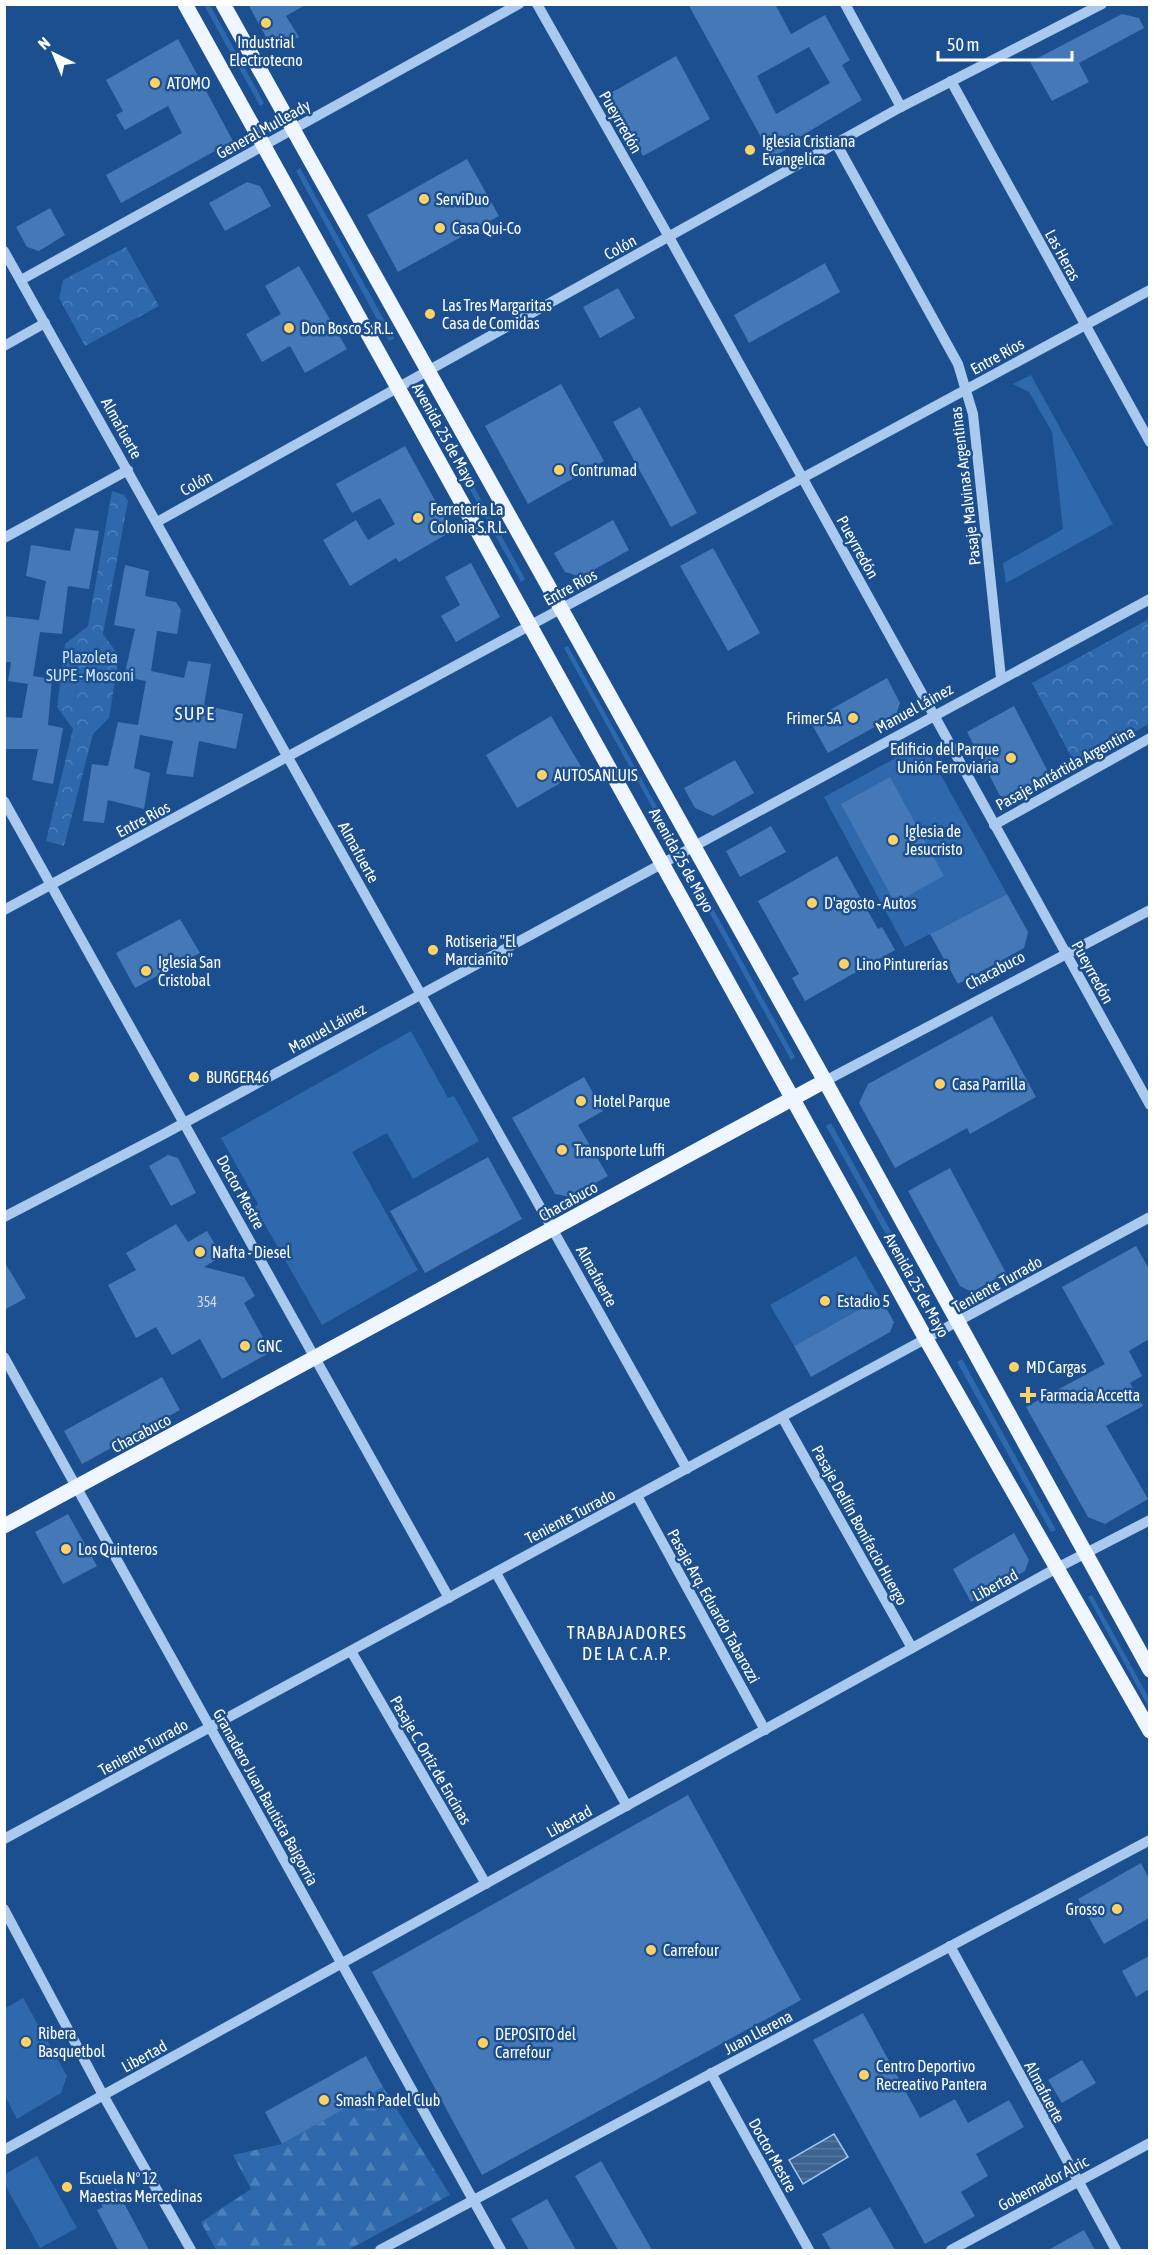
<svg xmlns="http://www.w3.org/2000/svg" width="1154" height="2255" viewBox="0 0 1154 2255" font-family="'Asap Condensed',sans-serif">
<defs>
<pattern id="forest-firs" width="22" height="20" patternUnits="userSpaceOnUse" patternTransform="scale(1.5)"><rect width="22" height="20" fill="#2e69ad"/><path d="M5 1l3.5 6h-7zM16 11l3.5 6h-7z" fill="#4d80b9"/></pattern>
<pattern id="park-crowns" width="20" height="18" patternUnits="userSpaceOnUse" patternTransform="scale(1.5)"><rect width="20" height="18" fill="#2e69ad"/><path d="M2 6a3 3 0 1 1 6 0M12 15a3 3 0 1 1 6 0" fill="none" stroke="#4d80b9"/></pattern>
<pattern id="water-rules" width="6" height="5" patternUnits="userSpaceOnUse" patternTransform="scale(1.5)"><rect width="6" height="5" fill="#3c6290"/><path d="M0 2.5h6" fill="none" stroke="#597aa1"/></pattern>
</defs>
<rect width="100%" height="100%" fill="#1b4f8f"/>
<g fill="#2e69ad">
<polygon points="204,5 210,5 264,103 260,106"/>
<polygon points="300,168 394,338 394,339 389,341 296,171"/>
<polygon points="1031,375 1113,524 1006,583 1003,563 1063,529 1052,432 1029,392 1013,384"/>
<polygon points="431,409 525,579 521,582 427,412"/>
<polygon points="568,646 662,816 658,818 564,648"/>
<polygon points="912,749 929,754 1007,894 905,947 824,797"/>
<polygon points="701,887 795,1057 791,1060 697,890"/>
<polygon points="411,1031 448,1098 454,1096 479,1141 413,1179 387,1133 352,1152 418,1270 322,1325 255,1207 258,1204 221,1138"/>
<polygon points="831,1123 925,1293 920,1296 826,1126"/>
<polygon points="856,1256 880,1298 794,1346 770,1305"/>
<polygon points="962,1359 1056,1530 1051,1532 957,1362"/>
<polygon points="1092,1595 1149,1698 1149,1708 1088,1597"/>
<polygon points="23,1998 67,2076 61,2093 17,2119 5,2096 4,2009"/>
<polygon points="37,2156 77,2228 40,2248 4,2183 5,2174"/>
</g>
<polygon fill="url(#forest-firs)" points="383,2087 450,2195 348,2250 216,2250 201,2222 251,2189 233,2155 282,2144"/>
<g fill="url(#park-crowns)">
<polygon points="126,247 159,306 85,346 59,298 63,280"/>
<polygon points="112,491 124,495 128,501 103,634 119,656 109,718 93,734 64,846 46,841 73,729 57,707 65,644 88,626"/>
<polygon points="1149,619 1149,724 1075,764 1032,683"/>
</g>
<polygon fill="url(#water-rules)" stroke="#9cc4f0" stroke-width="1.5" points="834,2134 848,2157 803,2184 789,2160"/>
<g fill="#4478b7" fill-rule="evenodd">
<polygon points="248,4 307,4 286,16 299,37 273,50"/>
<path d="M688,4H775L791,34L825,15L850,60L842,65L862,100L791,142L793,146L772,157ZM809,47L830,83L776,114L757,76Z"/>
<polygon points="1122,14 1139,18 1144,28 1079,63 1089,82 1052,101 1030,62"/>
<polygon points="178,39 233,141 121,203 106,175 182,133 168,106 125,130 116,115 123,111 106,80"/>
<polygon points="676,56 710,119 643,156 609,94"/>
<polygon points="467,159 499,216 398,272 367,215"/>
<polygon points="247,182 260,186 271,206 225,231 209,203"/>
<polygon points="50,208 65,235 39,251 27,247 16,227"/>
<polygon points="825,263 840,292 749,343 734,315"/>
<polygon points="299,266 347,349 305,373 290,346 262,362 246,334 281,314 265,286"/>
<polygon points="618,288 635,318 600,338 583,307"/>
<polygon points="561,384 604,461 528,504 485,426"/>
<polygon points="640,407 697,513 671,527 613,422"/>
<polygon points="405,446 452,531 399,562 396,558 350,586 323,540 356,520 368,540 395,524 380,498 352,513 336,484"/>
<polygon points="613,520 629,550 581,577 565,572 554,553"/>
<polygon points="75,528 99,531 89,589 68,586 62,634 40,632 33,676 52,679 48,725 63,728 53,784 32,780 38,749 4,749 4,717 22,718 28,684 8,681 11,662 4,662 4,616 39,620 46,581 26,576 31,545 70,551"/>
<polygon points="713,548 760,633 728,651 680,566"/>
<polygon points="471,563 500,617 456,642 441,616 460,605 445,577"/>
<polygon points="125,565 149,571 145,596 176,602 181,610 177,634 157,631 151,671 184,678 188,661 211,664 204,705 243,714 236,749 199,741 193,777 166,774 173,741 140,735 134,768 150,773 144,809 108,800 104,823 83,821 92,764 108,766 118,722 138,725 146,681 124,677 135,629 114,625"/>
<polygon points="887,678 900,703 896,715 828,753 810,721"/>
<polygon points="1014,706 1047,770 1044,785 1016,800 1000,796 967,732"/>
<polygon points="551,716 583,770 517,808 486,755"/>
<polygon points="735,760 754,793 713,816 695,808 684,788"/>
<polygon points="890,777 944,876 895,903 841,804"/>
<polygon points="771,826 786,852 740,877 726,851"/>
<polygon points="837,856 878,929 882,927 895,950 805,1001 792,978 799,974 758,901"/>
<polygon points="1007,894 1028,932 1024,948 958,984 930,934"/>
<polygon points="180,919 200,953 135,988 116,953"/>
<polygon points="992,1016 1036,1097 970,1134 967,1128 895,1168 859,1103 868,1084"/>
<polygon points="584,1077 603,1111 578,1125 608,1176 571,1197 555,1194 512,1118"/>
<polygon points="168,1155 178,1158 196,1193 171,1206 149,1166"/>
<polygon points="488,1157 522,1219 425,1273 390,1211"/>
<polygon points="950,1168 1006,1273 972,1292 960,1286 908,1191"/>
<polygon points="176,1224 188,1242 207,1231 222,1256 204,1267 244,1277 255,1296 244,1303 271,1352 222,1379 200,1339 172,1355 156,1327 136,1338 108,1285 136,1270 126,1253"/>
<polygon points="1136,1246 1149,1269 1149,1339 1129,1351 1142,1376 1130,1383 1143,1406 1106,1426 1148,1499 1105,1524 1088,1517 1026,1407 1105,1364 1062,1287"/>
<polygon points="4,1261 26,1298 4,1310"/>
<polygon points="880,1298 894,1322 890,1332 811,1377 794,1346"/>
<polygon points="162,1377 180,1410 82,1464 64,1431"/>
<polygon points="68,1514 97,1566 63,1584 35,1532"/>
<polygon points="1014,1533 1029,1560 1025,1571 971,1602 953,1569"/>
<polygon points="688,1795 801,2000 482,2175 372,1972"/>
<polygon points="1141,1863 1149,1879 1149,1918 1104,1944 1078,1899"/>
<polygon points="1149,1956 1149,1989 1136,1997 1122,1971"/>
<polygon points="863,2013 920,2118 955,2099 968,2123 1009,2100 1024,2127 976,2154 988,2176 961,2192 975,2216 925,2244 813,2040"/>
<polygon points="366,2056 383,2087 282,2144 265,2112"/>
<polygon points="1082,2060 1096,2083 1062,2103 1048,2080"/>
<polygon points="601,2161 652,2250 618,2250 575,2176"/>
<polygon points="116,2188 149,2250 118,2250 97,2210 103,2207 98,2198"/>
<polygon points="547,2199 576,2250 529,2250 511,2219"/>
<polygon points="870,2207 895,2250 831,2250 822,2234"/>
<polygon points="1084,2230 1095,2250 1048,2250"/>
</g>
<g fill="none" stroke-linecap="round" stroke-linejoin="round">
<g stroke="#a9c9ee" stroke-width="10">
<polyline points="537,4 669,237 1150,1105"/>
<polyline points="845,4 901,107"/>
<polyline points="951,81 1150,442"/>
<polyline points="836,143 958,364 973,414 1001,678"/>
<polyline points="4,251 687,1469"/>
<polyline points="21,280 519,4"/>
<polyline points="4,346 45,323"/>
<polyline points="157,522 901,107 1102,4"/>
<polyline points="4,538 128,470"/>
<polyline points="4,801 449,1598"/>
<polyline points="994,825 1150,738"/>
<polyline points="4,910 1150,290"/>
<polyline points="825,1081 1150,910"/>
<polyline points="4,1217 162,1135 1150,599"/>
<polyline points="4,1357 501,2250"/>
<polyline points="782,1417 912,1648"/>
<polyline points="637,1496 765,1730"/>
<polyline points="496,1573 627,1806"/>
<polyline points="351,1651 486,1884"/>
<polyline points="4,1839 1150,1217"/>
<polyline points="4,1909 103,2095 191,2250"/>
<polyline points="950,1946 1116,2250"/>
<polyline points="711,2073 809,2250"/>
<polyline points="4,2150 1055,1569 1150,1520"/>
<polyline points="380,2250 1150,1840"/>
<polyline points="951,2250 1150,2143"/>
</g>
<g stroke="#f0f6ff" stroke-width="15">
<polyline points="185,4 926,1339 1150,1731"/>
<polyline points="223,4 825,1081 1150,1670"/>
<polyline points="4,1526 825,1081"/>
</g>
</g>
<g fill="#ffd166" stroke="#1b4f8f" stroke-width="2">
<circle cx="266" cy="23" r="6"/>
<circle cx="155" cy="83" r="6"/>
<circle cx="750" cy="150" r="6"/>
<circle cx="424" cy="199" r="6"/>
<circle cx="440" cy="228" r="6"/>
<circle cx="430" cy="314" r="6"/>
<circle cx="289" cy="328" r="6"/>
<circle cx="559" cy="470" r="6"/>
<circle cx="418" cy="518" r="6"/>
<circle cx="853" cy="718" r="6"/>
<circle cx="1011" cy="758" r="6"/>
<circle cx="542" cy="775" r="6"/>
<circle cx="893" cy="840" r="6"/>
<circle cx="812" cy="903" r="6"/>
<circle cx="433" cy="950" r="6"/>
<circle cx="844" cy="964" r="6"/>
<circle cx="146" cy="971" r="6"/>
<circle cx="194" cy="1077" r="6"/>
<circle cx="940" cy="1084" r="6"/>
<circle cx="581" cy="1101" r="6"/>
<circle cx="562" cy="1150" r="6"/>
<circle cx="200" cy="1252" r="6"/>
<circle cx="825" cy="1301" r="6"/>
<circle cx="245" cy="1346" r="6"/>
<circle cx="1014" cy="1367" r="6"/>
<path d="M1025 1386h6v6h6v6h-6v6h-6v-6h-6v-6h6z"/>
<circle cx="66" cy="1549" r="6"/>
<circle cx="1117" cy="1909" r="6"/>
<circle cx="651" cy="1950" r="6"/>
<circle cx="26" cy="2042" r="6"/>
<circle cx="483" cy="2043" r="6"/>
<circle cx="864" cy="2075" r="6"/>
<circle cx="324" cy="2100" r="6"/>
<circle cx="67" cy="2187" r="6"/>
</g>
<g text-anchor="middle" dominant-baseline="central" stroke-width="5" stroke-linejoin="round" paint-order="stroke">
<g font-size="14" fill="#d0dded">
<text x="207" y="1302">354</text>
</g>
<g font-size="16" fill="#fff" stroke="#1b4f8f" text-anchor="start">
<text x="266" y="42" text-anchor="middle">Industrial<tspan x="266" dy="18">Electrotecno</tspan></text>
<text x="167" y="83">ATOMO</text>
<text x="762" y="141">Iglesia Cristiana<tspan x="762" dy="18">Evangelica</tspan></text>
<text x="436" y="199">ServiDuo</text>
<text x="452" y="228">Casa Qui-Co</text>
<text x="442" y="305">Las Tres Margaritas<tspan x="442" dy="18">Casa de Comidas</tspan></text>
<text x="301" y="328">Don Bosco S.R.L.</text>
<text x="571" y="470">Contrumad</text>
<text x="430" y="509">Ferretería La<tspan x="430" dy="18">Colonia S.R.L.</tspan></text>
<text x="841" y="718" text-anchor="end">Frimer SA</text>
<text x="999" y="749" text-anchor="end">Edificio del Parque<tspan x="999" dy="18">Unión Ferroviaria</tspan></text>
<text x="554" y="775">AUTOSANLUIS</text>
<text x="905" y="831">Iglesia de<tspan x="905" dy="18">Jesucristo</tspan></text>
<text x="824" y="903">D'agosto - Autos</text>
<text x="445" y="941">Rotiseria "El<tspan x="445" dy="18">Marcianito"</tspan></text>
<text x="158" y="962">Iglesia San<tspan x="158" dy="18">Cristobal</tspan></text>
<text x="856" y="964">Lino Pinturerías</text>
<text x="206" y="1077">BURGER46</text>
<text x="952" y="1084">Casa Parrilla</text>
<text x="593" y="1101">Hotel Parque</text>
<text x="574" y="1150">Transporte Luffi</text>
<text x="212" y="1252">Nafta - Diesel</text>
<text x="837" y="1301">Estadio 5</text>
<text x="257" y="1346">GNC</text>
<text x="1026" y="1367">MD Cargas</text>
<text x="1040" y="1395">Farmacia Accetta</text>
<text x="78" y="1549">Los Quinteros</text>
<text x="1105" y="1909" text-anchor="end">Grosso</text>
<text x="663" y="1950">Carrefour</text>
<text x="38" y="2033">Ribera<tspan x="38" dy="18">Basquetbol</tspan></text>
<text x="495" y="2034">DEPOSITO del<tspan x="495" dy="18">Carrefour</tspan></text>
<text x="876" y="2066">Centro Deportivo<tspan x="876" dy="18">Recreativo Pantera</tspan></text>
<text x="336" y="2100">Smash Padel Club</text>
<text x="79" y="2178">Escuela Nº 12<tspan x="79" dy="18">Maestras Mercedinas</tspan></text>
</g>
<g font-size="16" fill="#fff" stroke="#1b4f8f">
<text transform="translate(621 122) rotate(60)">Pueyrredón</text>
<text transform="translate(263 129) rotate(-29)">General Mulleady</text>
<text transform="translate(620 247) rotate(-29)">Colón</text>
<text transform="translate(1063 255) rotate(61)">Las Heras</text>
<text transform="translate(997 356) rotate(-29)">Entre Ríos</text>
<text transform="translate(122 428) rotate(61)">Almafuerte</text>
<text transform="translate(445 435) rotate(61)">Avenida 25 de Mayo</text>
<text transform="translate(196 483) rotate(-29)">Colón</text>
<text transform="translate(965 486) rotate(-97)">Pasaje Malvinas Argentinas</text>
<text transform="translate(858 547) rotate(61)">Pueyrredón</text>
<text transform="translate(570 587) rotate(-29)">Entre Ríos</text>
<text transform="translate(914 708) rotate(-29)">Manuel Láinez</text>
<text transform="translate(1065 768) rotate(-29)">Pasaje Antártida Argentina</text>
<text transform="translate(143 819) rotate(-28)">Entre Ríos</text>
<text transform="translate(359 852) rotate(61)">Almafuerte</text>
<text transform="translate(682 860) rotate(61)">Avenida 25 de Mayo</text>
<text transform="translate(995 970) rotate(-28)">Chacabuco</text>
<text transform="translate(1093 972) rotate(61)">Pueyrredón</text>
<text transform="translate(327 1028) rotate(-29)">Manuel Láinez</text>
<text transform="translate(241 1192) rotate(61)">Doctor Mestre</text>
<text transform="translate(568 1201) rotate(-29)">Chacabuco</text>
<text transform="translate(597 1276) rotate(61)">Almafuerte</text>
<text transform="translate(997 1284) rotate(-29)">Teniente Turrado</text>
<text transform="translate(917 1285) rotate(61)">Avenida 25 de Mayo</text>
<text transform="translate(141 1433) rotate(-28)">Chacabuco</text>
<text transform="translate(570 1516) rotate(-28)">Teniente Turrado</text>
<text transform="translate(860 1525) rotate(61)">Pasaje Delfín Bonifacio Huergo</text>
<text transform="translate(995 1585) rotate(-29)">Libertad</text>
<text transform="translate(714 1606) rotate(61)">Pasaje Arq. Eduardo Tabarozzi</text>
<text transform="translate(143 1747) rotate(-29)">Teniente Turrado</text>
<text transform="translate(431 1760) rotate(60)">Pasaje C. Ortíz de Encínas</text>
<text transform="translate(266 1797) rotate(61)">Granadero Juan Bautista Baigorria</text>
<text transform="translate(569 1821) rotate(-29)">Libertad</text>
<text transform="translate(758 2032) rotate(-28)">Juan Llerena</text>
<text transform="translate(144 2056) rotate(-29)">Libertad</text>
<text transform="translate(1045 2092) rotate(62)">Almafuerte</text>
<text transform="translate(773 2155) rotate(61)">Doctor Mestre</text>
<text transform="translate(1043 2183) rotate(-28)">Gobernador Alric</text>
</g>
<g font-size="16" fill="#cfe3fa" stroke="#1b4f8f">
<text x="90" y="657">Plazoleta<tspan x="90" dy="18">SUPE - Mosconi</tspan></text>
</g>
<g font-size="18" letter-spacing="1.5" fill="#fff" stroke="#1b4f8f">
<text x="195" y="713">SUPE</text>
<text x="627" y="1632">TRABAJADORES<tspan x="627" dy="21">DE LA C.A.P.</tspan></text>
</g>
</g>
<rect width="1154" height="2255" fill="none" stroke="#ffffff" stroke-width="12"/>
<g transform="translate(54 54) rotate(317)" stroke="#1b4f8f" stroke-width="4.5" paint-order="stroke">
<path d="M0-4.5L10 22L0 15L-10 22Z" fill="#ffffff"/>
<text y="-9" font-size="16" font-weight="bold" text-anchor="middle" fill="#ffffff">N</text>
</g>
<path d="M938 51v9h134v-9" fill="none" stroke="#ffffff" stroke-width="3"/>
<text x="947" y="51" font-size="18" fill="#ffffff" stroke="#1b4f8f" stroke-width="4.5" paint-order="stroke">50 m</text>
</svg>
